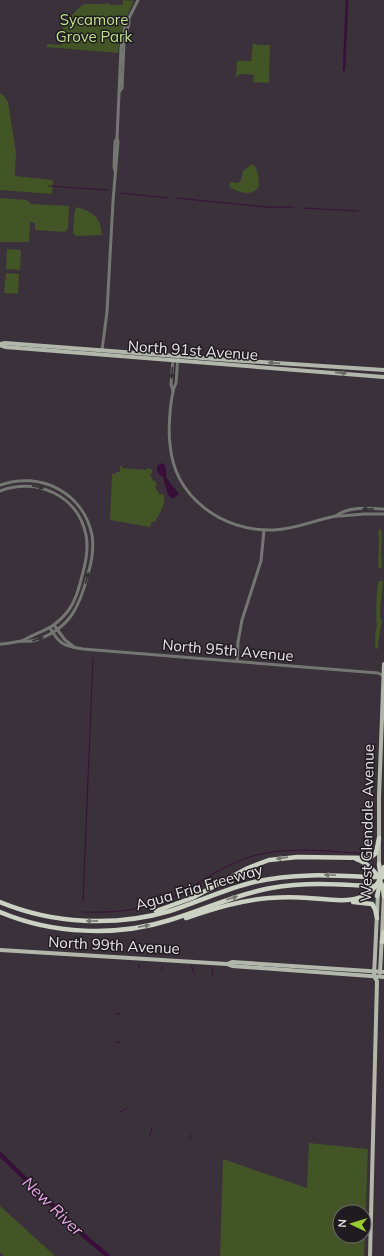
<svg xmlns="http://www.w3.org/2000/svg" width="384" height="1256" viewBox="0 0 384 1256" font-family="Mulish,sans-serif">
<rect width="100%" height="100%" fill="#3a313a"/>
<g fill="#435426" fill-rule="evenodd">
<path d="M123,0L134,1C125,18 121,34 118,53L47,47V44L61,45C62,39 61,32 64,26C68,20 80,4 86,4C94,3 101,6 108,3L110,5H123Z"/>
<polygon points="253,43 258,45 270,45 269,78 270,80 267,83 253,82 254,75 240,74 237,77 236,76 237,61 251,61"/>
<polygon points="0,93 4,96 8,102 16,153 15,176 53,180 52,194 0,190"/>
<path d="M251,165H254C259,172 258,178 259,186C254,197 238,193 230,187L229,185L231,182L238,183L241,180L243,171Z"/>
<polygon points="0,198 27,200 31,204 69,206 68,228 65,232 35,230 35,223 30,222 29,242 0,242"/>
<path d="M76,207C93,211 101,218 102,235L76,236L73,233L74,216Z"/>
<polygon points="7,249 21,250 20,270 6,269"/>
<polygon points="6,273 19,274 18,294 4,293"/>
<path d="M120,466H122V468L146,470L147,468L151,469L152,470V473L150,474L153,481H155L157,485L155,487L160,495L163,494C167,504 159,514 155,522H152L150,527L110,520L112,474H116V472H120Z"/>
<path d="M379,529L381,530C383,537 381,545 381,552C381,558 383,562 381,568L378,569L379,538L378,532Z"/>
<path d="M379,581H383L380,611V618L382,620C381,630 378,637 378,648L377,649L375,648C376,641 374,632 377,626C376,620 376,586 379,581Z"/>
<path d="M309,1143L368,1149L364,1256H220L223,1159L307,1188ZM340,1212H364V1236H340Z"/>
<polygon points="0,1206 55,1256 4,1256 0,1252"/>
</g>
<path fill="#390f3a" d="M162,463L165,465C166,468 166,471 166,475C167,481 175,488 179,494L173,499L168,495L163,477C158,474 157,472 157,466Z"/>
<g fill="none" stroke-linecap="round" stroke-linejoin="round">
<g stroke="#390f3a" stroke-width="1">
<polyline points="49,186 107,190"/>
<polyline points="121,193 168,198"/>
<polyline points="176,198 266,207 294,207"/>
<polyline points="303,208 358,211"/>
<polyline points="83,901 93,658"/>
<path d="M83,912C116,913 148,910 177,895C201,882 224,865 250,857C289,845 331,852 371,854"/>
<polyline points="294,960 294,961"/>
<polyline points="191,966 194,973"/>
<polyline points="139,969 139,964"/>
<polyline points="162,970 162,966"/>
<polyline points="212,975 213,968"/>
<polyline points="117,1014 120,1014"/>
<polyline points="116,1042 120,1042"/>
<polyline points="120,1112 127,1108"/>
<polyline points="150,1135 152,1127"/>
<polyline points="190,1139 191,1135"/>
</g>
<polyline stroke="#390f3a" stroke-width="2.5" points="344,70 347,0"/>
<polyline stroke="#390f3a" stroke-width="4.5" points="0,1154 83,1235 108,1256"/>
<g stroke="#747671" stroke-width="3">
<polyline points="119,92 122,88 124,43 129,23 129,18"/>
<polyline points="115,171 114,167 115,142 117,138 121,48 126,21 129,18 138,0"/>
<polyline points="102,350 107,312 113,201 118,142 117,138"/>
<path d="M178,356C177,365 177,374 176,383C175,386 173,389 173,392C170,405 168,431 170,444C174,497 222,532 274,530C296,529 315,520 336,516H341L364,514H384"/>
<polyline points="173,359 171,384 173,391"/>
<path d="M0,485C40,471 83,492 92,535C94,548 92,561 88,574C80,606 70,629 36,640C31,642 27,641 21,641C14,642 7,644 0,644"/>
<path d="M0,491C36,477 78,495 86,535C89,550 85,565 81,580C78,591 75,602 68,611C53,630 41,630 22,641"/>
<path d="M336,516C348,506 370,508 384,509"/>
<polyline points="54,625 65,640 74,647"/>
<path d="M50,628C60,645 64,646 83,649L378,673L384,676"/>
<polyline points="237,661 238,642 242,620 261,561 264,530"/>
</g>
<g stroke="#b2b7ac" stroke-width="4">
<polyline points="0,344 5,343 229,360 384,370"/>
<polyline points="0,345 5,347 384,377"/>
<polyline points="379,866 379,797 384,664"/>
<polyline points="0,950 227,964 232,966 384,977"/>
<polyline points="227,964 232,962 384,972"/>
<polyline points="380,973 384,895"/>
<polyline points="370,1256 377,981 374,976 378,893"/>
</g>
<g stroke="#cbd1c3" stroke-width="4.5">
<path d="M356,859C373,865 383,879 384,897"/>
<polyline points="379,864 381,878"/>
<polyline points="377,896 380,884"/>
<path d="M0,902C53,924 115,927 170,911C198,902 225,889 254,882C292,873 330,875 369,877"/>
<polyline points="353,902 372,904 375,909 377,918"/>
<polyline points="156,911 192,898 248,868 269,860 298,857 370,858 376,853 379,838"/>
<path d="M0,912C52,934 116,937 170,920C204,910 236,894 271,888C304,882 336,884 368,886"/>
<path d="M186,918C213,909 241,900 269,898C283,897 296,897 309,898C324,899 347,903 361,897C374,892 381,880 384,867"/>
<polyline points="382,942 384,932"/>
</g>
<g stroke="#cbd1c3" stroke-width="4.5">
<polyline points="369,877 384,877"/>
<polyline points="368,886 384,886"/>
</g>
</g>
<defs><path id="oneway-solid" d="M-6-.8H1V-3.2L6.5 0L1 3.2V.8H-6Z"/></defs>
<g fill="#686966">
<use href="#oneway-solid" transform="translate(274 363) rotate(-176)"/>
<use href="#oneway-solid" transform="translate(341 373) rotate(5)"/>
</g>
<g fill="#343234">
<use href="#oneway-solid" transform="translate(172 373) rotate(94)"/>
<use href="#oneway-solid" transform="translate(38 487) rotate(11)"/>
<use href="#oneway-solid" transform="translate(368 509) rotate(178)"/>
<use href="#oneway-solid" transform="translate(87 578) rotate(-75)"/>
<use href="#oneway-solid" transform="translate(38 639) rotate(-20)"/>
</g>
<g fill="#757671">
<use href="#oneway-solid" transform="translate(282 858) rotate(172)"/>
<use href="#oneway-solid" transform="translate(330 875) rotate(-178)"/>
<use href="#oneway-solid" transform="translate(232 898) rotate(-18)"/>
<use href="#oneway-solid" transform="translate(92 921) rotate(179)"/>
<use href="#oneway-solid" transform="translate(144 926) rotate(-11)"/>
</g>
<g text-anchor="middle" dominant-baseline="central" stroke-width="3" stroke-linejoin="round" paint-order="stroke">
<g font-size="15" fill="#c0e28a" stroke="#1f1b1f">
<text x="94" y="19">Sycamore<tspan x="94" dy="17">Grove Park</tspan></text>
</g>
<g font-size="15" fill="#eae4e9" stroke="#1f1b1f">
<text transform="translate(193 350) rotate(4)">North 91st Avenue</text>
<text transform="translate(228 650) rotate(5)">North 95th Avenue</text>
<text transform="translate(367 823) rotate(-89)">West Glendale Avenue</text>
<text transform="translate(199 887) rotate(-16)">Agua Fria Freeway</text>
<text transform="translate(114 945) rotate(3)">North 99th Avenue</text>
</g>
<g font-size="16" font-style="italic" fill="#eca8ec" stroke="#1f1b1f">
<text transform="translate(53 1206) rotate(44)">New River</text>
</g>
</g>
<g transform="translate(352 1224) rotate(274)"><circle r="19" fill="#1f1b1f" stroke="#706b70"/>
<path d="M0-3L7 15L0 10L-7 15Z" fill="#9bcb33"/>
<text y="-6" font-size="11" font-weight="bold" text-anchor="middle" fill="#eae4e9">N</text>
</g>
</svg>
